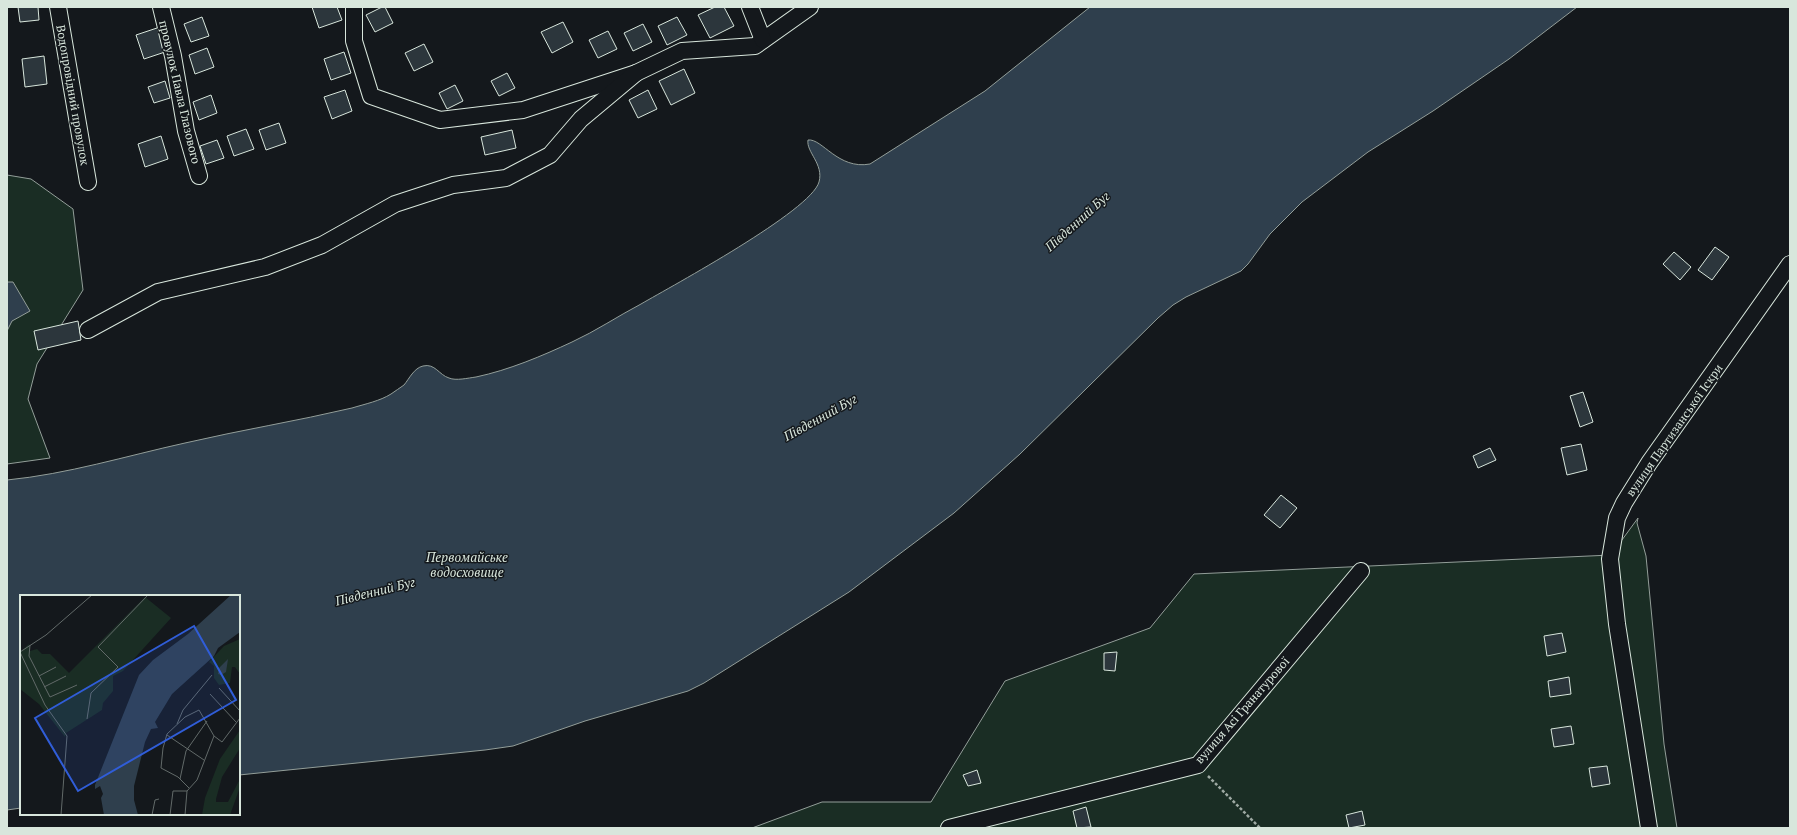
<svg xmlns="http://www.w3.org/2000/svg" width="1797" height="835" viewBox="0 0 1797 835" font-family="'PT Serif',serif">
<rect width="100%" height="100%" fill="#14181c"/>
<g fill="#1a2d24" stroke="#939e99">
<polygon points="7,175 31,179 73,209 83,290 37,364 28,399 50,458 7,464"/>
<polygon points="1638,518 1637,523 1646,556 1664,744 1677,828 752,828 822,802 931,802 1005,681 1150,628 1194,574 1611,555"/>
</g>
<g fill="#2f3f4d" stroke="#939e99">
<path d="M1090,7H1577L1509,59L1433,111L1368,152L1302,202L1270,234L1248,264L1241,271L1186,297L1173,305L1158,318L1020,454L954,513L849,592L704,683L688,691L585,721L513,746L485,750L239,775V596H21V808L7,810V480C68,474 126,456 185,443C241,430 297,421 352,408C365,404 380,401 391,394C395,391 400,388 404,385C409,379 414,368 423,366C435,363 439,375 449,378C456,381 468,378 476,377C509,370 542,356 572,342C596,331 618,316 641,304C672,286 811,211 819,182C824,164 806,152 808,140C822,138 838,170 870,164L985,91Z"/>
<polygon points="7,282 13,282 30,311 12,321 7,331"/>
</g>
<g fill="#2c363c" stroke="#d8e6dc">
<polygon points="18,7 38,7 39,20 20,22"/>
<polygon points="312,7 337,7 342,20 319,28"/>
<polygon points="382,7 385,7 393,23 375,32 366,15"/>
<polygon points="715,7 724,7 734,26 710,38 698,15"/>
<polygon points="202,17 209,36 191,42 184,24"/>
<polygon points="677,17 687,35 667,45 658,26"/>
<polygon points="563,22 573,42 552,53 541,32"/>
<polygon points="643,24 652,42 633,51 624,33"/>
<polygon points="160,27 168,51 144,59 136,35"/>
<polygon points="608,31 617,49 598,58 589,40"/>
<polygon points="424,44 433,62 414,71 405,53"/>
<polygon points="207,48 214,67 195,74 189,55"/>
<polygon points="344,52 351,73 331,80 324,59"/>
<polygon points="44,56 47,84 25,87 22,59"/>
<polygon points="684,69 695,93 671,105 659,81"/>
<polygon points="507,73 515,88 499,96 491,81"/>
<polygon points="165,81 170,98 154,103 148,87"/>
<polygon points="455,85 463,101 447,109 439,93"/>
<polygon points="345,90 352,111 332,119 324,97"/>
<polygon points="648,90 657,109 638,118 629,100"/>
<polygon points="211,95 217,113 199,120 193,102"/>
<polygon points="279,123 286,143 266,150 259,130"/>
<polygon points="246,129 254,149 234,156 227,136"/>
<polygon points="512,130 516,148 485,155 481,137"/>
<polygon points="161,136 168,159 145,167 138,144"/>
<polygon points="217,140 224,158 206,164 200,146"/>
<polygon points="1715,247 1729,257 1712,280 1698,270"/>
<polygon points="1674,252 1691,267 1680,280 1663,264"/>
<polygon points="78,321 81,340 38,350 34,331"/>
<polygon points="1583,392 1593,422 1580,427 1570,396"/>
<polygon points="1581,444 1587,470 1567,475 1561,448"/>
<polygon points="1490,448 1496,460 1478,468 1473,456"/>
<polygon points="1281,495 1297,508 1280,528 1264,515"/>
<polygon points="1562,633 1566,652 1547,656 1544,636"/>
<polygon points="1117,652 1115,671 1104,670 1104,653"/>
<polygon points="1569,677 1571,694 1550,697 1548,681"/>
<polygon points="1571,726 1574,744 1554,747 1551,729"/>
<polygon points="1607,766 1610,784 1592,787 1589,768"/>
<polygon points="977,770 981,783 968,786 963,775"/>
<polygon points="1086,807 1091,827 1077,828 1073,811"/>
<polygon points="1362,811 1365,825 1349,828 1346,815"/>
</g>
<g fill="none" stroke-linecap="round" stroke-linejoin="round">
<defs>
<g id="minor">
<polyline points="58,7 88,182"/>
<polyline points="161,7 173,56 186,131 199,176"/>
<polyline points="354,7 354,41 371,96 440,120 523,110 636,73 682,51 755,46 810,7"/>
<polyline points="750,7 763,40"/>
<polyline points="88,330 158,292 265,267 322,245 395,204 453,185 506,178 550,155 581,119 636,73"/>
<polyline points="949,828 1198,765 1361,571"/>
<polyline points="1649,828 1617,624 1610,559 1617,518 1624,503 1649,463 1790,264"/>
</g>
</defs>
<use href="#minor" stroke="#d8e6dc" stroke-width="18"/>
<polyline stroke="#9da8a2" stroke-width="2.5" stroke-dasharray="3 2" stroke-linecap="butt" points="1208,776 1260,828"/>
<use href="#minor" stroke="#14181c" stroke-width="16"/>
</g>
<g text-anchor="middle" dominant-baseline="central" stroke-width="3" stroke-linejoin="round" paint-order="stroke">
<g font-size="12" fill="#d8e6dc" stroke="#14181c">
<text transform="translate(180 92) rotate(77)">провулок Павла Глазового</text>
<text transform="translate(73 95) rotate(80)">Водопровідний провулок</text>
<text transform="translate(1674 430) rotate(-55)">вулиця Партизанської Іскри</text>
<text transform="translate(1242 710) rotate(-49)">вулиця Асі Гранатурової</text>
</g>
<g font-size="13" font-style="italic" fill="#d8e6dc" stroke="#14181c">
<text transform="translate(1077 221) rotate(-42)">Південний Буг</text>
<text transform="translate(820 417) rotate(-29)">Південний Буг</text>
<text x="467" y="557">Первомайське<tspan x="467" dy="15">водосховище</tspan></text>
<text transform="translate(375 591) rotate(-14)">Південний Буг</text>
</g>
</g>
<g transform="translate(20 595)">
<rect width="220" height="220" fill="#14181c"/>
<path d="M125,2L151,23L103,76L93,81V96L83,108L82,115L46,138L45,142L19,109L0,94V57L9,49L10,56L17,54L22,59H30L49,78ZM220,44V79L215,72H212L210,88L199,90L194,83V71L189,67L204,51ZM220,135V153L202,182L196,204V207H208L220,184V192L210,220H182L185,203L200,164Z" fill="#1a2d24"/>
<path d="M211,0H220V37L198,53L194,61L152,99L135,127L138,133L131,134L125,147L114,191V205L118,220H84L81,203L83,199L80,191L75,194V190L119,80L133,65L168,39ZM208,64L206,77L201,80L198,79L199,73Z" fill="#2f3f4d"/>
<path fill="none" stroke="#626a69" stroke-width="1" d="M10,50L9,61L30,102L57,90M0,57L25,110L47,141L41,220M0,57L26,40L72,0M19,81L36,72M24,92L46,81M199,93L220,116M190,99L216,127M67,124L71,98L98,72L78,52L128,0M157,129L163,115L192,80M147,140L184,165M160,184L166,156L187,126M169,193L158,182L141,173L143,153L147,139L165,122L179,115L194,141L202,147L220,123M132,220L135,205L139,204M150,220L153,196H167M165,220L167,196L177,185L194,141"/>
<path fill="#305dd8" fill-opacity="0.15" stroke="#305dd8" stroke-width="2" d="M174,31L216,105L58,196L15,123Z"/>
<rect width="220" height="220" fill="none" stroke="#d8e6dc" stroke-width="2"/>
</g>
<rect width="1797" height="835" fill="none" stroke="#d8e6dc" stroke-width="16"/>
</svg>
